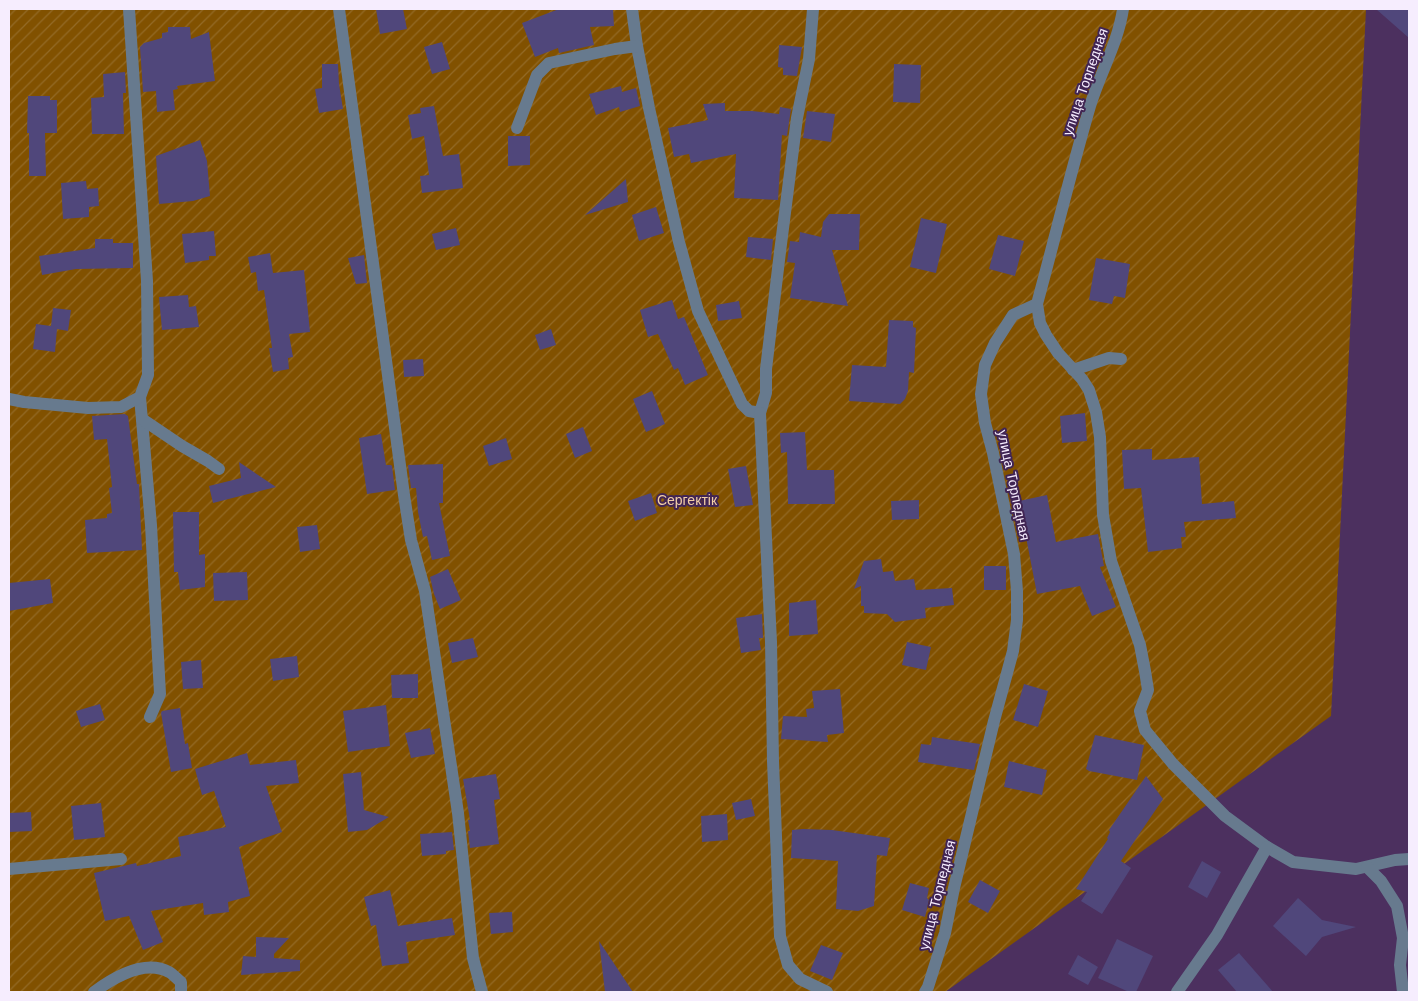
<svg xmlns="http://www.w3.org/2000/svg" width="1418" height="1001" viewBox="0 0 1418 1001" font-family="'Work Sans',sans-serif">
<defs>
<pattern id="garden-furrows" width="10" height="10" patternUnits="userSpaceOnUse" patternTransform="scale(1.25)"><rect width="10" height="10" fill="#815100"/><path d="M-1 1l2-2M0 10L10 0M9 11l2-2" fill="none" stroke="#936a26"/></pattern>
</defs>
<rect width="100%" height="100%" fill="#4c305f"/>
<polygon fill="url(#garden-furrows)" points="9,9 1366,9 1331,716 945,992 9,992"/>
<g fill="#50477b">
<polygon points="376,9 403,9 407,29 380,34"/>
<polygon points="559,9 613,9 614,26 590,27 594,45 559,53 558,48 535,57 522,23"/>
<polygon points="1376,9 1409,9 1409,38"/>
<polygon points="168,27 190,27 191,39 209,32 215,81 177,86 178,89 173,90 175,110 157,112 156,91 143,92 140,47 144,43 162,38 162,33 168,32"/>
<polygon points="442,42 450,69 432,74 424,47"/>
<polygon points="779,45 802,47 797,76 783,75 783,68 778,67"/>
<polygon points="322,64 338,64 339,84 343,109 319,113 315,89 322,88"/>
<polygon points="894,64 921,65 920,103 893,102"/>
<polygon points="125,72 126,93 123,93 124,134 92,134 91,98 104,97 103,74"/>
<polygon points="621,86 622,92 636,88 640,106 620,112 619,107 596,115 589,94"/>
<polygon points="28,96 50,96 50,100 57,100 57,133 45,133 46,176 29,176 29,133 27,133"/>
<polygon points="725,103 725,111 752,111 779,114 780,107 791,109 787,136 782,135 778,200 734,198 736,154 691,163 689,154 674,157 668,128 708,120 703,104"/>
<polygon points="434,106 443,156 459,154 463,188 422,193 420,176 429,175 424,136 412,139 408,115 421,113 420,108"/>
<polygon points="807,111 835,114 831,142 803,138"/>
<polygon points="508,136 530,136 530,165 508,166"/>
<polygon points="200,140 207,161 210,196 193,201 159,204 156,156"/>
<polygon points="626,179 628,202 585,215"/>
<polygon points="86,181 87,189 98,188 99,206 89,207 89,217 63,219 61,183"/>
<polygon points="656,207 664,233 639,241 632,215"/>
<polygon points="829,214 860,214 859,250 832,250 848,306 790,298 795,263 787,262 790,241 799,242 800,232 821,237 823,222"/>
<polygon points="921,218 947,224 936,273 910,267"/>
<polygon points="456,228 460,245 436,250 432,234"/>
<polygon points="214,231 216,256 209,256 209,260 185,263 182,234"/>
<polygon points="998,235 1024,241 1015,276 989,269"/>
<polygon points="748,237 773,239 771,260 746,257"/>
<polygon points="95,239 113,239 113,243 133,243 133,268 76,269 42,275 39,256 95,248"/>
<polygon points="270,253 273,273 304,270 310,332 289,334 293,357 288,358 289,369 273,372 269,348 272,348 264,290 258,291 256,272 251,273 248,257"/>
<polygon points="364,255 367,283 356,284 348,258"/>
<polygon points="1096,258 1130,264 1125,298 1114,296 1112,304 1089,300"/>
<polygon points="188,295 189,307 196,306 199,327 162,330 159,297"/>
<polygon points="672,300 678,319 684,317 708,375 685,385 678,368 674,370 658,334 648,337 640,310"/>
<polygon points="739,301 742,318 718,321 716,305"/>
<polygon points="53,308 71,310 68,331 57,329 55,352 33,349 36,324 51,326"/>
<polygon points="889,320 913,321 913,327 916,328 914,373 909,372 908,391 905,399 900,404 849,401 852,365 886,367"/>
<polygon points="551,329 556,345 540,350 535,335"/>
<polygon points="423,359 424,376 404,377 403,360"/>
<polygon points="652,391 665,424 646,432 633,399"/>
<polygon points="1085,413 1087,441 1062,443 1060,416"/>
<polygon points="125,414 128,416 137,484 139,484 142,550 87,553 85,520 107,518 107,514 112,513 109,488 112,487 107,439 94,440 92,416"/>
<polygon points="583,427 592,451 575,458 566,434"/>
<polygon points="805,432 807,470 834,470 835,504 788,504 787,452 781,453 780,433"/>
<polygon points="381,434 386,465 391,465 392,466 395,490 367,494 359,438"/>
<polygon points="506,438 512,459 489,466 483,446"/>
<polygon points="1152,449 1152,460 1199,457 1202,504 1234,501 1236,518 1184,522 1186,537 1181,537 1182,548 1148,552 1141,488 1124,489 1122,450"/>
<polygon points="239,462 276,487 213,503 209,486 241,478"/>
<polygon points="443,464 443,503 439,503 450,556 432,560 427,536 423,537 418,512 416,488 411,488 408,465"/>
<polygon points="746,466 753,505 735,507 728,469"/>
<polygon points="651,493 657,513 635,521 628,501"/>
<polygon points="1047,495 1056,542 1098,534 1104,566 1100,567 1116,607 1092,616 1080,586 1037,594 1019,501"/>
<polygon points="919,500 919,519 892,520 891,501"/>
<polygon points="173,512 199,512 199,555 205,554 205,587 180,590 178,572 174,572"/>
<polygon points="317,525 320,549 300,552 297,527"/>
<polygon points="881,559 883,572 893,571 895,581 914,579 916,590 952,588 954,605 925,608 926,618 895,622 887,614 864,613 864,606 861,606 861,586 854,589 864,561"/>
<rect x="984" y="566" width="22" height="24"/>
<polygon points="448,569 461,600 440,609 434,594 430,577"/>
<polygon points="247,572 248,600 214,601 213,573"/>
<polygon points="50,579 53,603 9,611 9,583"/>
<polygon points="816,600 818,634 789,636 789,603"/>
<polygon points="762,614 763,638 759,638 761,650 741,653 736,618"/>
<polygon points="473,638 478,657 452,663 448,643"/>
<polygon points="907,642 931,647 926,670 902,665"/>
<polygon points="297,656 299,677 273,681 270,659"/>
<polygon points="201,660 203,688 183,689 181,662"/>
<polygon points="418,674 418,698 392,698 391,675"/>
<polygon points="1024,684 1048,691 1038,727 1013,720"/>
<polygon points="840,689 844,733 827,735 828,742 781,739 783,716 807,717 806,709 814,708 812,691"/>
<polygon points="100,704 105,720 81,727 76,711"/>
<polygon points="386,705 390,746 348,752 343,711"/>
<polygon points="180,708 185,744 188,743 192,768 171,772 161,713 162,711"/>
<polygon points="430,728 435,754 411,758 405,733"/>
<polygon points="1095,735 1144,745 1137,780 1089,771 1086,769"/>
<polygon points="932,737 980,744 974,770 918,762 921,744 931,745"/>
<polygon points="247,753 250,765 296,760 299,783 266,786 282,832 239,847 250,896 228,902 229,912 204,915 203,903 151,911 163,942 143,950 129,916 105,921 94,873 136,863 137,866 181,856 178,837 226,827 214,791 202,795 195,769"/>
<polygon points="1009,761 1047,770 1042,795 1004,787"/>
<polygon points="361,772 364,810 389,817 367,830 348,832 343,774"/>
<polygon points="496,774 500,799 494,800 499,844 470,848 468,831 470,831 468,820 470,820 463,779"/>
<polygon points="1146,776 1163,799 1121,861 1131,868 1102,914 1081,901 1087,892 1076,889 1108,839 1107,838 1110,832 1109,830"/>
<polygon points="751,799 755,816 736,820 732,803"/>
<polygon points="101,803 105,837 74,840 71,806"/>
<polygon points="31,812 32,831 9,832 9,813"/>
<polygon points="727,814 728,840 702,842 701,816"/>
<polygon points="803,829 832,830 890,838 887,856 877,855 874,906 858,911 836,909 838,861 791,858 792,830"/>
<polygon points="452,832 454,850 446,851 446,854 422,856 420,834"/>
<polygon points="1202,861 1221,872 1207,898 1188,887"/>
<polygon points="980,880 1000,891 988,913 968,902"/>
<polygon points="910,883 929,888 927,898 929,900 925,917 902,910"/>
<polygon points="390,890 398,926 452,918 455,935 406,942 409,963 382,966 376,925 371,926 364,897"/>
<polygon points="1298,898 1322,920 1356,927 1322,937 1306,956 1273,926"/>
<polygon points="512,912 513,932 491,934 489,913"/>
<polygon points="256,937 289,938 274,954 274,958 300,960 300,971 241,975 243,956 256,957"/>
<polygon points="1117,939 1153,956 1136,992 1129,992 1098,978"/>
<polygon points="599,941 633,992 605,992"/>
<polygon points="821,945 843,953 832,980 810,971"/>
<polygon points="1239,953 1273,992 1237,992 1218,970"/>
<polygon points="1078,955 1098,967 1088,985 1068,974"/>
</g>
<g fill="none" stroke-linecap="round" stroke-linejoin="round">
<g stroke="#677a8e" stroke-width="12">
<polyline points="339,9 404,495 411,540 425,591 458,813 473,958 482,992"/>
<polyline points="632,9 637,46 649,108 679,242 698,311 742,404 749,411 760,413 766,393 766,369 780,252 797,118 809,59 813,9"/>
<polyline points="517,128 537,75 549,63 615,49 637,46"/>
<polyline points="1037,304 1040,323 1046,335 1058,353 1082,379 1089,390 1096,412 1100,437 1103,515 1111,561 1140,645 1145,671 1148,690 1140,711 1145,730 1173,764 1225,816 1267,847 1293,862 1356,869 1395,860 1409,859"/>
<polyline points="1073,370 1109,358 1121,359"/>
<polyline points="140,397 151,525 160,694 150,717"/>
<polyline points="9,399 24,402 88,408 121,407 140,397 148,375 147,281 129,9"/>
<polyline points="760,413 771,642 773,761 780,936 788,965 800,979 827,992"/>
<polyline points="142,419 182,446 208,461 219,469"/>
<polyline points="1367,867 1381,881 1397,906 1403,938 1400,965 1403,992"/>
<polyline points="9,869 121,859"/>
<path d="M94,992C113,978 145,959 169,972C173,974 177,979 181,982V992"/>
<path d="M925,992L928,987L945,933L954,888L994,721L1013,651L1017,620V591L1014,554L993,453L985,423L981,394L985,365L995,343L1013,315L1037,304C1055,238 1071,171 1090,106C1100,73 1118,43 1123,9"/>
<polyline points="1177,992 1217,935 1267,847"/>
</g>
</g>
<g text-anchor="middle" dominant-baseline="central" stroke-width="4" stroke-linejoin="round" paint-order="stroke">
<g font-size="14" fill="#f6edfe" stroke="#412554">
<text transform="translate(1085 82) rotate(-71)">улица Торпедная</text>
<text transform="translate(1014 485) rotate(78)">улица Торпедная</text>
<text transform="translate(937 895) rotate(-76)">улица Торпедная</text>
</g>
<g font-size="14" fill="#f2cfa7" stroke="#412554">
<text x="687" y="500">Сергектік</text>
</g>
</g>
<rect width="1418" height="1001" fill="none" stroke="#f6edfe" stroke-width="20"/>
</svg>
